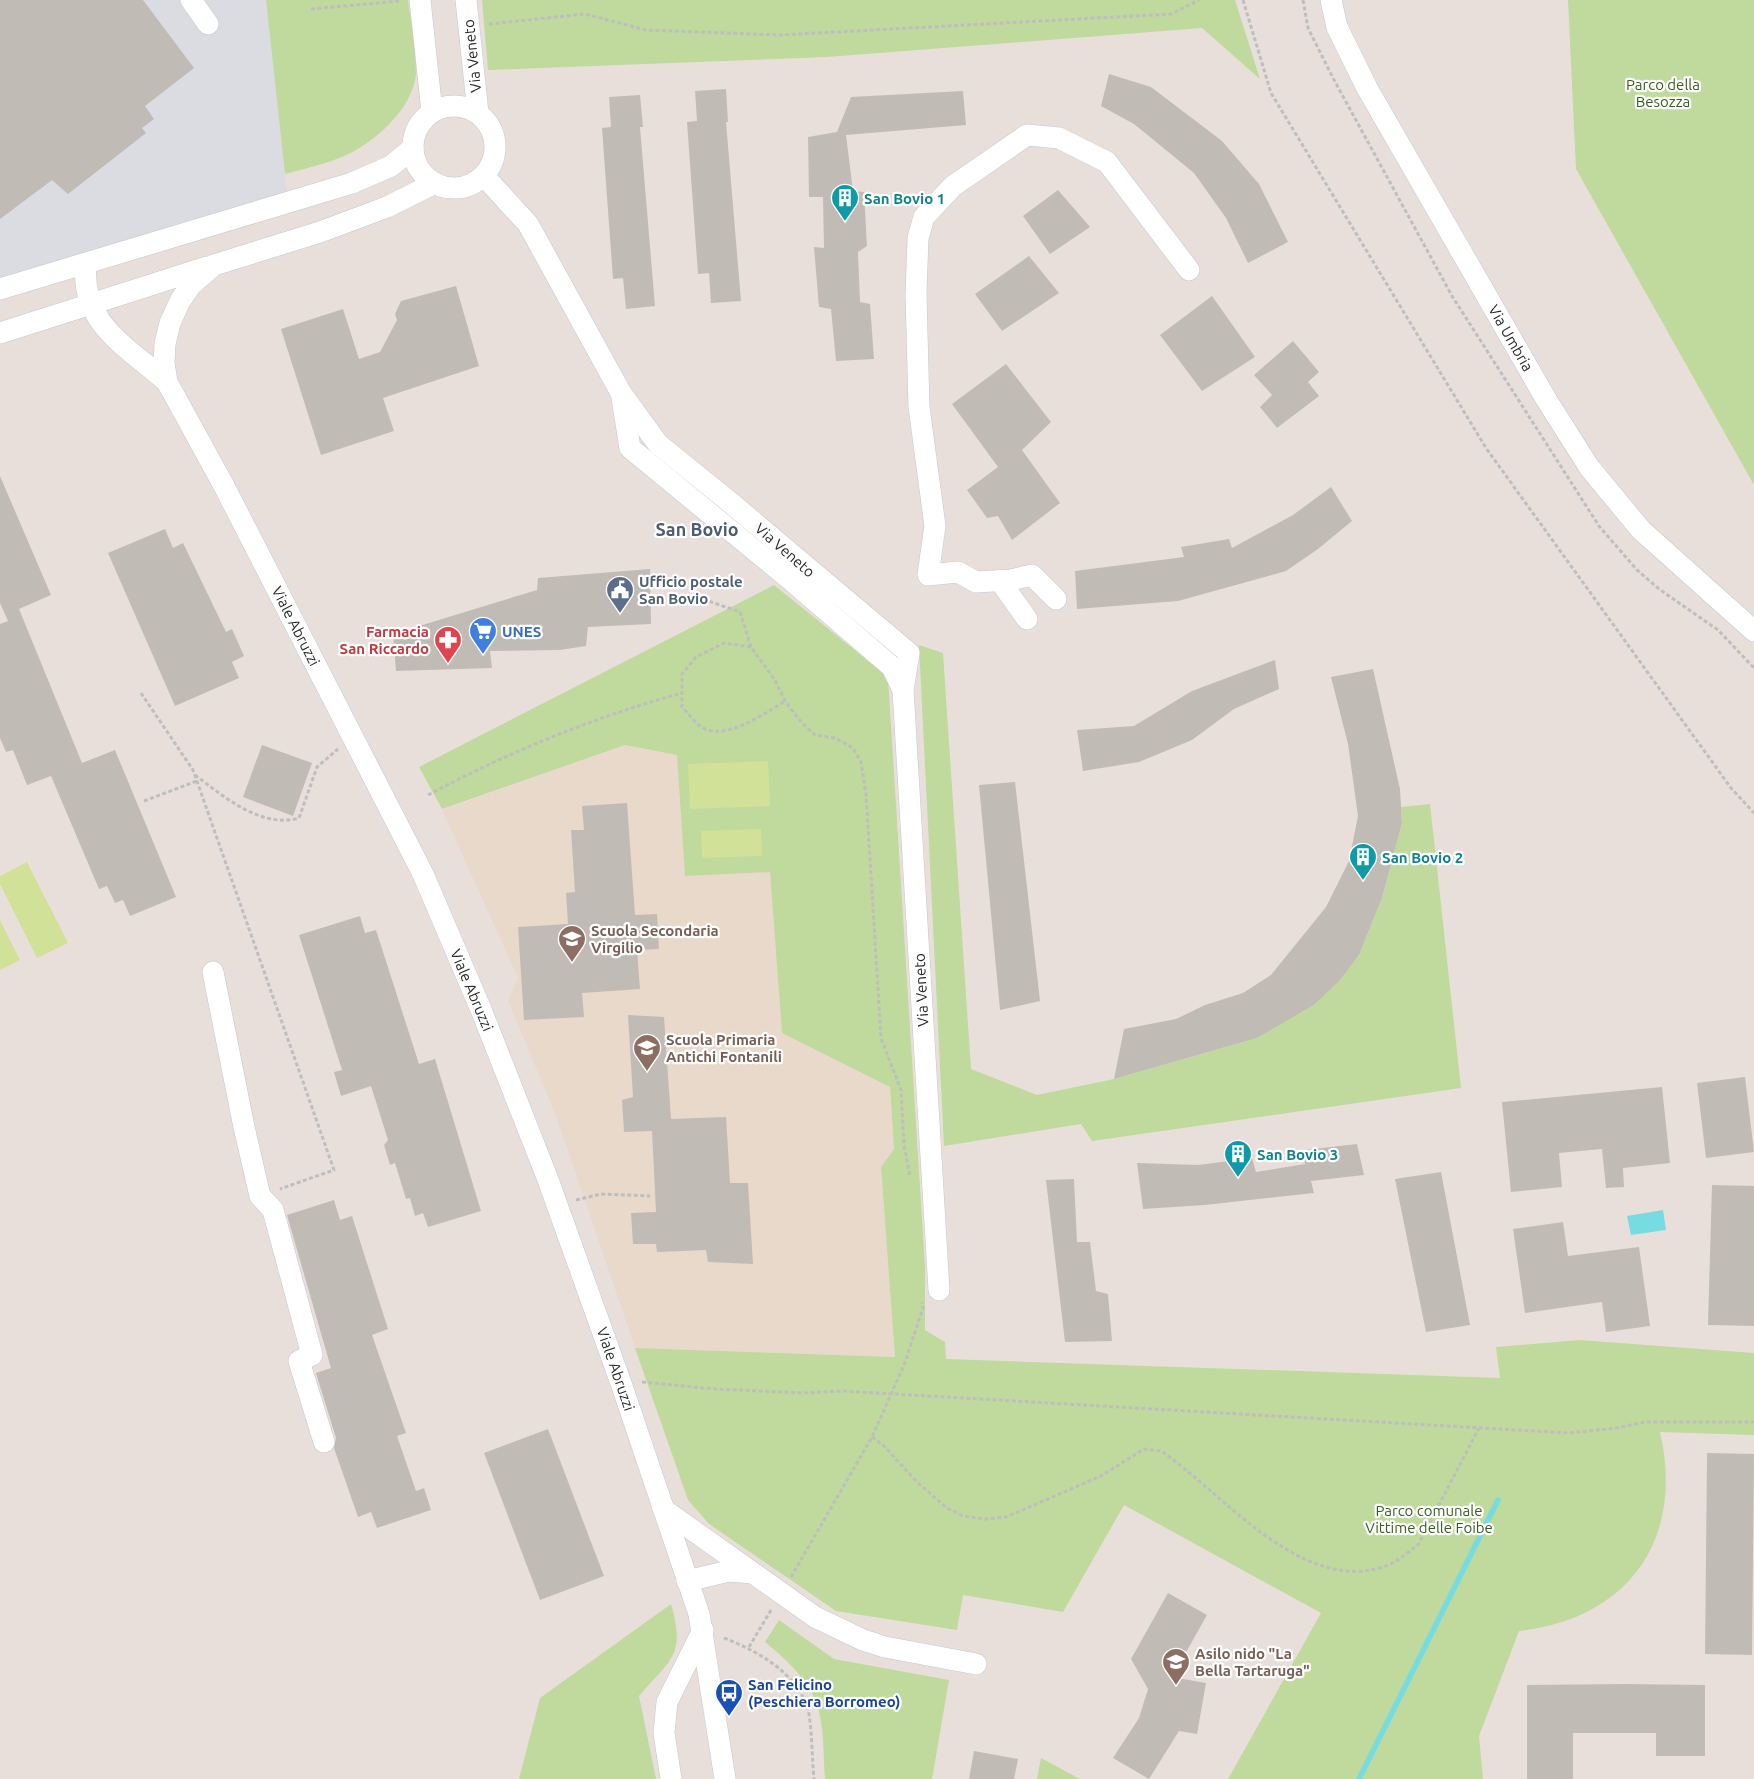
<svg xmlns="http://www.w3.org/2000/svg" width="1754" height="1779" viewBox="0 0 1754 1779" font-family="Ubuntu,sans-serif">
<rect width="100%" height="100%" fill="#e9dfda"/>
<polygon fill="#dbdbe2" points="0,0 266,0 287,193 0,283"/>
<polygon fill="#e9d9cb" points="625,745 678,755 685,875 770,871 782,1033 890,1087 894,1149 881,1167 895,1357 635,1348 556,1116 508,1001 518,978 442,810"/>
<g fill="#bfda9c">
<path d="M266,0H408C411,23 416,49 416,73C414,103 385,132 361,147C338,162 310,167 285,174Z"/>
<polygon points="482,0 1235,0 1260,79 1202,28 827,57 488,70"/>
<polygon points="1568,0 1754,0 1754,485 1576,169"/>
<path d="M774,585L888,677L925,1267V1330L945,1342L946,1359L1500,1378L1496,1347L1579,1340L1754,1353V1435L1660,1432C1685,1540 1628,1619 1519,1631L1479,1736L1483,1779H1228L1321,1613L1124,1505L1063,1612L963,1595L957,1630L836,1611L709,1524L688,1500L635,1348L895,1357L881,1167L894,1149L890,1087L782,1033L770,872L685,876L677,755L625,745L442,809L419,767Z"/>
<polygon points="919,645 943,653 971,1069 1037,1095 1114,1079 1257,1038 1341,979 1359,955 1382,898 1402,823 1401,807 1430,804 1461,1088 1092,1141 1081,1124 944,1146"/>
<path d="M671,1604C686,1656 671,1659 639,1696L656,1779H519L540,1698Z"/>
<path d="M779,1620L834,1659L949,1680L932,1779H825C823,1754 825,1721 814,1697C804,1675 783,1657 765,1642Z"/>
<polygon points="1041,1758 1080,1779 1037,1779"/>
</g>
<g fill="#d2e198">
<polygon points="768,761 770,806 690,809 688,764"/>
<polygon points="761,829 762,856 702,858 701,831"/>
<polygon points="27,862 68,943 37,958 0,884 0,876"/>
<polygon points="0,920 20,960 0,970"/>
</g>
<polygon fill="#77dce1" points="1663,1210 1666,1230 1631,1235 1627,1216"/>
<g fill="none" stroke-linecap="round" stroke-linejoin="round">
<polyline stroke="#77dce1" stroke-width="5.5" points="1359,1779 1498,1500"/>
</g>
<g fill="#c1bbb6">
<polygon points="0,0 143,0 194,68 145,106 154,119 142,128 146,133 68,194 52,180 0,219"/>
<polygon points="1109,74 1151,87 1222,141 1259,184 1288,242 1248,263 1226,218 1194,173 1134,124 1101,106"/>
<polygon points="726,89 728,122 726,122 741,301 711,303 709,273 698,274 687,122 697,121 695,91"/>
<polygon points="963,91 966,125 846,135 853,191 864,192 867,246 858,252 860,302 870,304 874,359 836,361 831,309 819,307 814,247 824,248 823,197 809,197 808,137 837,132 851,97"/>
<polygon points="640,95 643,127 640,127 655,306 626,309 623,278 613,279 602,128 611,127 609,97"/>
<polygon points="1058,190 1090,227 1050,254 1023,216"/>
<polygon points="1029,256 1059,293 1002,331 975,294"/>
<polygon points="456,286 479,366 383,398 394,431 321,455 281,329 343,309 359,359 380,352 397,320 395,314 401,301"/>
<polygon points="1212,296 1255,357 1202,391 1160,335"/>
<polygon points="1293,341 1319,372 1308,382 1319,396 1277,428 1260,407 1272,395 1254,375"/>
<polygon points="1006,364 1051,422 1022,450 1060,503 1012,540 998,516 987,518 967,490 998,467 952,404"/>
<polygon points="0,476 51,595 19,609 82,763 115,750 176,897 130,916 123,900 115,903 107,886 99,889 51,776 27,785 13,750 6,752 0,738 0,624 8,621 0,603"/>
<polygon points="1331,487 1352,521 1318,549 1286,571 1178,601 1077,609 1075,571 1184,557 1181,547 1229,539 1232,548 1293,515"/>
<polygon points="165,529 173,548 183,543 226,632 232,629 244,656 232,662 239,678 175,706 108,553"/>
<polygon points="650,569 651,624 588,627 586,646 560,650 490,651 492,668 396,671 393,634 537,590 538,578"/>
<polygon points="1275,660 1279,689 1234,709 1192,740 1139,762 1083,771 1077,730 1134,726 1192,691"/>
<polygon points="1373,669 1400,789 1402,823 1382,898 1359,955 1341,979 1315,1004 1257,1038 1114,1079 1124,1029 1176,1019 1205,1005 1243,993 1271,975 1326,907 1349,861 1358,816 1348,744 1331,677"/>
<polygon points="262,745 312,763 293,816 243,797"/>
<polygon points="1015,782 1040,1001 1000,1010 979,785"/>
<polygon points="627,803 635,915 657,914 659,949 637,950 640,989 582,993 584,1017 524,1020 518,927 568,924 566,893 575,892 571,830 584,830 582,806"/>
<polygon points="360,916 365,933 376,930 419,1064 435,1059 481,1211 428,1227 423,1213 415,1216 410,1198 406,1199 395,1163 390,1165 384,1145 388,1140 371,1086 341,1096 334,1072 342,1070 299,935"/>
<polygon points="628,1015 664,1017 671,1119 726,1117 730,1183 748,1183 753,1264 708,1262 706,1250 657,1252 656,1244 633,1244 631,1213 656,1212 652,1131 624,1132 622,1100 633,1097"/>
<polygon points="1745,1077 1754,1152 1706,1158 1697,1083"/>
<polygon points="1662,1087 1670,1163 1623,1168 1624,1187 1606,1188 1602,1149 1559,1153 1562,1187 1511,1192 1502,1102"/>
<polygon points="1357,1144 1364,1175 1311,1181 1314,1193 1205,1205 1143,1209 1137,1163 1198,1165 1252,1158 1256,1172 1305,1164 1304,1150"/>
<polygon points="1441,1172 1470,1325 1426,1332 1395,1179"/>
<polygon points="1074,1179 1077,1242 1090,1242 1096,1291 1108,1294 1112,1341 1065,1342 1046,1180"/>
<polygon points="1712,1185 1754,1186 1754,1326 1708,1325"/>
<polygon points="334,1200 340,1220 352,1216 388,1329 372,1335 406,1433 397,1436 416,1491 424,1488 431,1510 377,1528 371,1512 358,1517 334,1448 336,1438 316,1373 331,1368 287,1215"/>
<polygon points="1563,1222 1568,1256 1639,1247 1650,1326 1606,1332 1602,1302 1525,1313 1513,1229"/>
<polygon points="548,1429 604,1576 540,1600 484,1453"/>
<polygon points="1707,1453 1754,1454 1752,1655 1705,1654"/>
<polygon points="1168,1593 1207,1615 1172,1677 1206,1683 1197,1734 1179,1731 1149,1779 1113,1758 1139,1718 1148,1689 1131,1659"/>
<polygon points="1626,1684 1705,1685 1705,1756 1656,1756 1656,1733 1573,1733 1573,1779 1527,1779 1527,1685"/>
<polygon points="974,1751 1018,1759 1014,1779 969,1779"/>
</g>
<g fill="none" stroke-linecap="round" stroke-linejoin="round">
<defs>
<g id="minor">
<polyline points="191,0 208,24"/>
<polyline points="420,0 432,112"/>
<polyline points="466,0 478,113"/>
<polyline points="1331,0 1337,27 1367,88 1546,399 1589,467 1641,530 1754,631"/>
<circle cx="454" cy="147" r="41"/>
<polyline points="484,176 528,224 621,393 658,444 731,503 909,653 903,690 939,1290"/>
<polyline points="435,183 387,207 320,232 214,265 191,285 180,301 170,323 165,344 164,363 167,382 224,486 423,874 482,1012 547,1177 622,1386 699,1614 725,1779"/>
<path d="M86,264C80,324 128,347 167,382"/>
<polyline points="0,289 352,183 391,166 413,148"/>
<polyline points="0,333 207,267"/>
<polyline points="622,398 630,448 792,581 892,667 903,690"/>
<polyline points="1000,581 1027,619"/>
<polyline points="1056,599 1032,575 1011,580 976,582 958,572 928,575 935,526 919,407 916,294 918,238 924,217 953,186 1027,135 1059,138 1107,162 1189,270"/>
<polyline points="213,972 244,1127 260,1196 273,1210 312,1355 299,1361 324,1442"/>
<polyline points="663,1509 815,1617 863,1640 885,1647 976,1664"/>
<polyline points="687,1581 729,1571 753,1573"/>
<polyline points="671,1779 664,1733 667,1702 703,1630"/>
</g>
</defs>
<use href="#minor" stroke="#c3c8d0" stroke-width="22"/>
<g stroke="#bebebe" stroke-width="3" stroke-dasharray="4 2.5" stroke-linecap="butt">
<polyline points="1243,0 1271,93 1486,448 1731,788 1754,813"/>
<polyline points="1303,0 1308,28 1333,78 1452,296 1599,526 1637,570 1659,589 1718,630 1754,668"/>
<polyline points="311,9 400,1"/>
<polyline points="489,24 585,14 646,30 780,35 1171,14 1199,0"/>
<polyline points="697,597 740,612 751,647 775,680 785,701 802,723 815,735 835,738 853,748 861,762 866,794 881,1038 901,1090 904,1145 910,1177"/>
<path d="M751,647L724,643L696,657L682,674V707C689,714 696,725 705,729C730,739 765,713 785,701"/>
<polyline points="141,693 193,770 334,1170 280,1189"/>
<path d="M195,775C223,796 261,829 299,818L317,767L338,749"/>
<path d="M428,795C509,752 594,717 682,693"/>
<polyline points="144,801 197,781"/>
<polyline points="576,1200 601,1194 650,1196"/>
<polyline points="642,1382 716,1389 804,1393 842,1391 1569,1433 1617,1428 1644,1422 1754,1422"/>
<path d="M872,1437L884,1446L917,1482L947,1508L963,1516L985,1519L1006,1517L1101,1476L1144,1449L1161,1451C1222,1492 1299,1593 1383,1567C1396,1563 1407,1553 1418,1545L1479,1428"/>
<polyline points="791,1577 872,1437 904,1365 923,1308 922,1302"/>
<path d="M724,1638C757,1651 794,1671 807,1706C812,1720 812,1762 814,1779"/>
<polyline points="749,1647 771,1610"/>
</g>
<use href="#minor" stroke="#fff" stroke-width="21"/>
</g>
<defs>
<symbol id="building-pin" viewBox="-11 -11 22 30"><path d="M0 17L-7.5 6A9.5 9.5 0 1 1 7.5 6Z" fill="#0f9aa8" stroke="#fff"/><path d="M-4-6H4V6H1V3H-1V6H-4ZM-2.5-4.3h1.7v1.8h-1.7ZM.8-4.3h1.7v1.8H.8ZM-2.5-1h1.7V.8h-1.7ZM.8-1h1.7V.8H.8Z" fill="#fff"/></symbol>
<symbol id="civic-pin" viewBox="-11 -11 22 30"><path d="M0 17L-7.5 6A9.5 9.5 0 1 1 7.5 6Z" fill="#5c6f8a" stroke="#fff"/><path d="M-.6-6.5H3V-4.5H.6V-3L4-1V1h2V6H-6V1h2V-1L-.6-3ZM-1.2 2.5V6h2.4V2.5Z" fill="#fff"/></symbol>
<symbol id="supermarket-pin" viewBox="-11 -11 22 30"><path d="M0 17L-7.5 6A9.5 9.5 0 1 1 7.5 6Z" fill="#3f7fe0" stroke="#fff"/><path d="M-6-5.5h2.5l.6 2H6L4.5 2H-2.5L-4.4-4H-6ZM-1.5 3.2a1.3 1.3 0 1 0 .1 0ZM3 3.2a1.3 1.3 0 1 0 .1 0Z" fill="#fff"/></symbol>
<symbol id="pharmacy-pin" viewBox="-11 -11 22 30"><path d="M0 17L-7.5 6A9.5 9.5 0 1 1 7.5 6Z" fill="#e0444e" stroke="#fff"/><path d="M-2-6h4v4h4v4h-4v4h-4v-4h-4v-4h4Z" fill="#fff"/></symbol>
<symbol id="school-pin" viewBox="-11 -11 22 30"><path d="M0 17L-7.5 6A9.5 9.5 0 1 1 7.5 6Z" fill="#8d6e63" stroke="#fff"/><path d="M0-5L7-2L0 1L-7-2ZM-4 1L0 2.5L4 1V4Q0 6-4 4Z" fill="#fff"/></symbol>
<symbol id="bus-pin" viewBox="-11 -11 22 30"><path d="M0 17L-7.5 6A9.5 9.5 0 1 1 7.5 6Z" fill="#1a4fb4" stroke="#fff"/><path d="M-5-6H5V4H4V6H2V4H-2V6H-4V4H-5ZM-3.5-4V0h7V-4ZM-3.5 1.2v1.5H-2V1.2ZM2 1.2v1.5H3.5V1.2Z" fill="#fff"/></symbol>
</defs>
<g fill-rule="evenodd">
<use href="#building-pin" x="829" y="182" width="32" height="43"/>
<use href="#civic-pin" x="604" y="574" width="32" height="43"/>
<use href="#supermarket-pin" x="467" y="615" width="32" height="43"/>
<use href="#pharmacy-pin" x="432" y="624" width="32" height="43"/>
<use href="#building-pin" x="1347" y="841" width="32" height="43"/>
<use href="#school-pin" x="556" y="923" width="32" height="43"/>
<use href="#school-pin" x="631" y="1032" width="32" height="43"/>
<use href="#building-pin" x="1222" y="1138" width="32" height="43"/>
<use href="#school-pin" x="1160" y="1646" width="32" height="43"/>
<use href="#bus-pin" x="713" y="1677" width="32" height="43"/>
</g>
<g text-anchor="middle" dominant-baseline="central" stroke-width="4.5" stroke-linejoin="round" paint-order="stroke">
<g font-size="15" fill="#282828" stroke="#fff">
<text transform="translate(472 56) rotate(-96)">Via Veneto</text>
<text transform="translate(1511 338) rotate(60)">Via Umbria</text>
<text transform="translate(785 550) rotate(41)">Via Veneto</text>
<text transform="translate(296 626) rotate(63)">Viale Abruzzi</text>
<text transform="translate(472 990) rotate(67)">Viale Abruzzi</text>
<text transform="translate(921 990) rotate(-93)">Via Veneto</text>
<text transform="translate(616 1369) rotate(71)">Viale Abruzzi</text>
</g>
<g font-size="15" fill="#3a5c20" stroke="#fff">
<text x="1663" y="84">Parco della<tspan x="1663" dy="17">Besozza</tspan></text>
<text x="1429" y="1510">Parco comunale<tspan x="1429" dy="17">Vittime delle Foibe</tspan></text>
</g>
<g font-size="15" font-weight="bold" fill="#0d838f" stroke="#fff" text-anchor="start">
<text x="864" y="198">San Bovio 1</text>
<text x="1382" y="857">San Bovio 2</text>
<text x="1257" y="1154">San Bovio 3</text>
</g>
<g font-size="15" font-weight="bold" fill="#4e5e75" stroke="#fff" text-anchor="start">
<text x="639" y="581">Ufficio postale<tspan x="639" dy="17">San Bovio</tspan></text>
</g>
<g font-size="15" font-weight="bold" fill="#be3a42" stroke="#fff" text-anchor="end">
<text x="429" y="631">Farmacia<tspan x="429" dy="17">San Riccardo</tspan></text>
</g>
<g font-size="15" font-weight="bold" fill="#366cbe" stroke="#fff" text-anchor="start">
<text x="502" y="631">UNES</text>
</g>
<g font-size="15" font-weight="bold" fill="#785e54" stroke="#fff" text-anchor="start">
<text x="591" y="930">Scuola Secondaria<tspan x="591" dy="17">Virgilio</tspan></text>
<text x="666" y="1039">Scuola Primaria<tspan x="666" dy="17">Antichi Fontanili</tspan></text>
<text x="1195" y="1653">Asilo nido "La<tspan x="1195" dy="17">Bella Tartaruga"</tspan></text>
</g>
<g font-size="15" font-weight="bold" fill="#164399" stroke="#fff" text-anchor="start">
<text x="748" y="1684">San Felicino<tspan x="748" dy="17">(Peschiera Borromeo)</tspan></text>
</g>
<g font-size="18" font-weight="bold" fill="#4d5c73" stroke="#fff">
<text x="697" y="529">San Bovio</text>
</g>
</g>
</svg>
